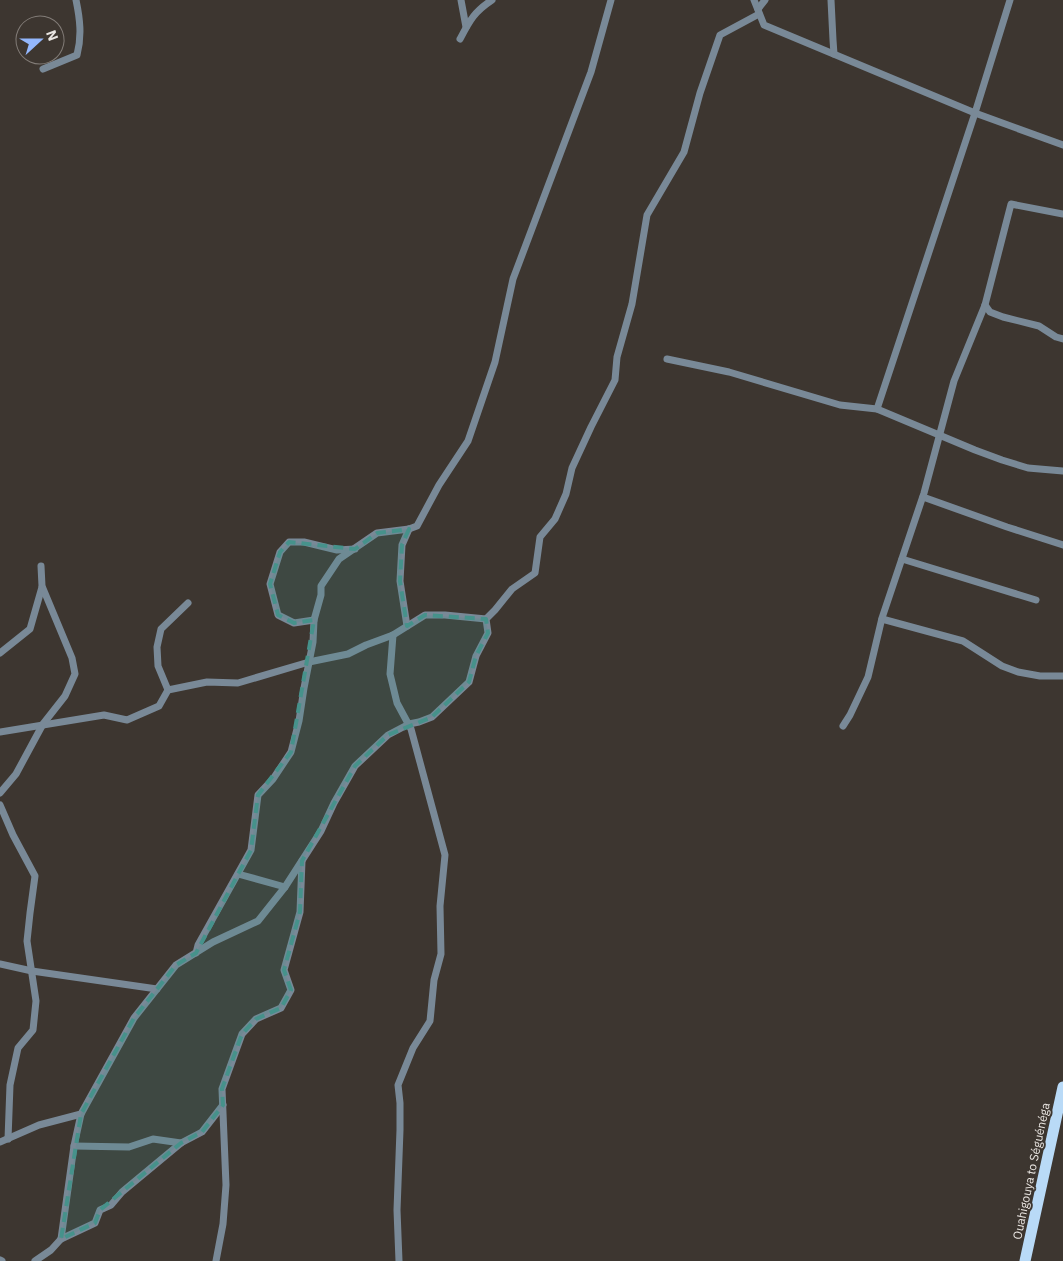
<svg xmlns="http://www.w3.org/2000/svg" width="1063" height="1261" viewBox="0 0 1063 1261" font-family="'IBM Plex Sans',sans-serif">
<rect width="100%" height="100%" fill="#3d3630"/>
<g fill="none" stroke-linecap="round" stroke-linejoin="round">
<g stroke="#798997" stroke-width="7">
<polyline points="461,0 466,27"/>
<polyline points="754,0 764,25 975,113 1063,145"/>
<polyline points="831,0 833,40 834,54"/>
<polyline points="758,9 765,0"/>
<path d="M460,39C470,20 474,12 492,0"/>
<path d="M43,69L77,55C82,36 80,19 76,0"/>
<polyline points="985,305 990,312 1003,317 1039,326 1056,337 1063,339"/>
<polyline points="667,359 729,372 840,405 877,409 975,450 1002,460 1028,468 1063,471"/>
<polyline points="877,409 975,113 1010,0"/>
<polyline points="923,497 1007,527 1063,545"/>
<polyline points="902,559 1036,600"/>
<polyline points="882,619 963,641 1002,666 1018,672 1040,676 1063,676"/>
<polyline points="314,620 294,623 278,615 270,584 280,552 289,542 304,542 337,550 355,549"/>
<polyline points="407,626 400,581 402,545 409,529"/>
<polyline points="393,635 390,674 397,703 411,729 445,855 440,906 441,954 434,980 430,1021 413,1048 398,1085 400,1103 400,1130 397,1210 399,1261"/>
<polyline points="0,653 30,629 42,587"/>
<polyline points="168,690 158,666 157,647 161,629 188,603"/>
<polyline points="843,726 850,715 868,677 882,618 924,493 954,381 985,305 1011,204 1063,214"/>
<polyline points="0,732 104,715 127,720 159,706 168,690 207,682 238,683 309,662 348,654 366,645 393,635 425,615 445,615 486,619"/>
<polyline points="0,793 16,774 43,724 65,696 75,674 72,658 42,586 41,566"/>
<polyline points="0,805 13,835 35,876 30,913 27,941 36,1001 33,1030 18,1048 10,1085 8,1139"/>
<polyline points="238,874 285,887"/>
<polyline points="196,953 198,945 251,850 258,795 273,779 291,752 299,721 304,688 313,642 314,620 321,595 321,586 339,559 377,533 409,529 417,526 439,485 468,441 495,362 513,279 591,72 611,0"/>
<polyline points="0,964 32,971 157,989"/>
<polyline points="0,1142 39,1125 81,1114 134,1018 176,965 213,942 258,921 285,887 321,831 334,803 355,766 388,735 409,724 419,722 432,717 469,682 476,656 488,633 486,619 495,610 512,589 535,573 540,537 555,519 566,494 572,468 591,427 615,380 617,357 632,304 647,215 684,152 700,93 720,35 759,14"/>
<polyline points="74,1146 129,1147 153,1139 181,1143"/>
<polyline points="61,1239 95,1223 100,1210 111,1205 122,1192 181,1143 202,1132 223,1105"/>
<polyline points="0,1260 2,1261"/>
<polyline points="35,1261 51,1250 61,1239 74,1146 81,1114"/>
<polyline points="216,1261 223,1224 226,1185 222,1089 242,1034 256,1019 281,1008 291,990 284,970 300,912 302,861"/>
</g>
<polyline stroke="#b9daf7" stroke-width="11" points="1025,1261 1063,1087"/>
</g>
<path fill="#46928b" fill-opacity="0.2" stroke="#46928b" stroke-width="4" stroke-dasharray="10 6" stroke-linejoin="round" d="M409,529L402,545L400,581L407,626L425,615L486,619L488,633L476,656L469,682L432,717L388,735L355,766L302,861L300,912L284,970L291,990L281,1008L256,1019L242,1034L222,1089L223,1105L202,1132L181,1143L100,1210L95,1223L61,1239L81,1114L134,1018L176,965L196,953L251,850L258,795L291,752L314,620L294,623L278,615L270,584L280,552L289,542L355,549L377,533Z"/>
<g text-anchor="middle" dominant-baseline="central" stroke-width="4" stroke-linejoin="round" paint-order="stroke">
<g font-size="12" fill="#e9e5e1" stroke="#3d3630">
<text transform="translate(1031 1171) rotate(-78)">Ouahigouya to Séguénéga</text>
</g>
</g>
<g transform="translate(40 40) rotate(69)"><circle r="24" fill="#3d3630" stroke="#827c77"/>
<path d="M0-4L9 19L0 12L-9 19Z" fill="#93b7fd"/>
<text y="-8" font-size="14" font-weight="bold" text-anchor="middle" fill="#e9e5e1">N</text>
</g>
</svg>
